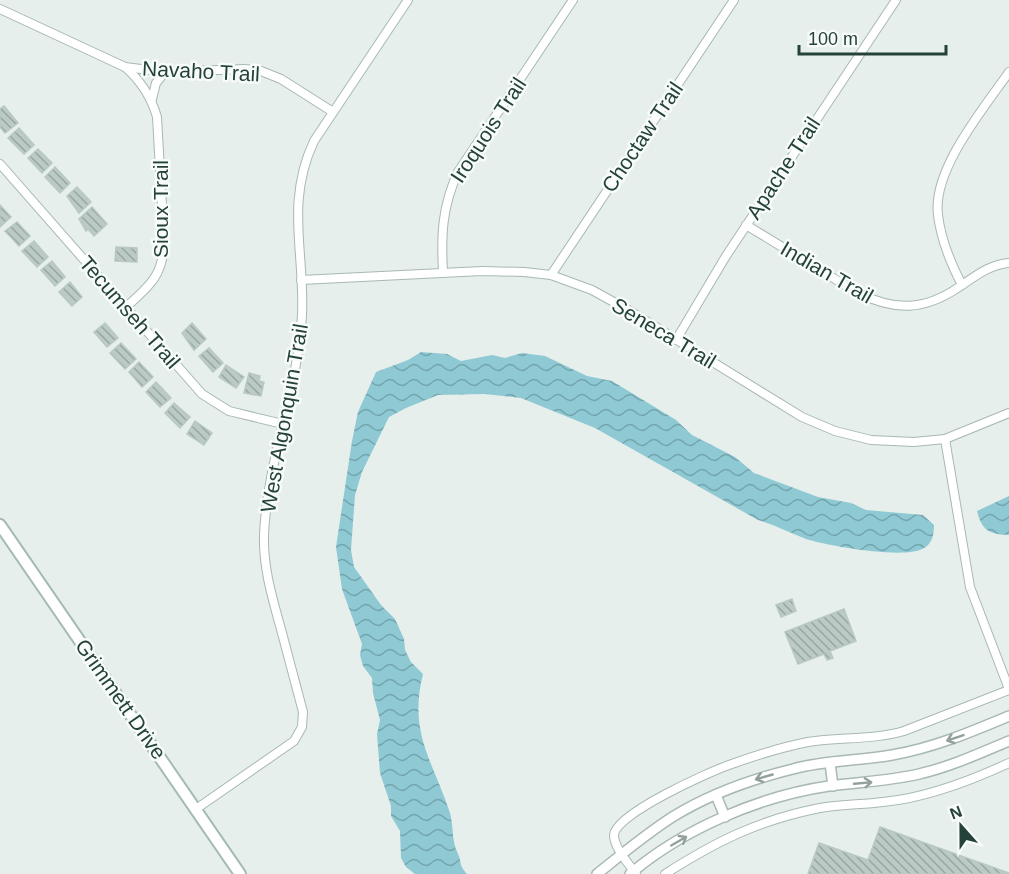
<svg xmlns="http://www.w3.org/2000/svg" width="1009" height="874" viewBox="0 0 1009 874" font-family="Helvetica,sans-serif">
<defs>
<pattern id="water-waves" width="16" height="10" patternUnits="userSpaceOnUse" patternTransform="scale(1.5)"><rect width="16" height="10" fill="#8ec9d4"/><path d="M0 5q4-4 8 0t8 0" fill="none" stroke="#74a5ad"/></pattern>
<pattern id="building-back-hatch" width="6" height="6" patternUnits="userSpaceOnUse" patternTransform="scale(1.5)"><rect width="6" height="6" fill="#bbcac4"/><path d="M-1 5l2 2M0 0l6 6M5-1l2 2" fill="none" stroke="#98a6a0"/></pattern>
</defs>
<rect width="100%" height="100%" fill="#e6efeb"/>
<g fill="url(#water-waves)">
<path d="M421,352L447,354L461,361L492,355L505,358L522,353L545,356L587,376L612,381L676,420L692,435L735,457L754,473L818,497L851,503L866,510L923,515L934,525C934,535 932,545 922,549C903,559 828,546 806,539C790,533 775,525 758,520L595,428L521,398L485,394L438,395L406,408L389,417L362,472L355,495L351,550L354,567L381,605L395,619L404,639L405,650L411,662L423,674C408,733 433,761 450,813C454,828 451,840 458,854C462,862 458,864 467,874H415L406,867L401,858L400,831L391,816V806L380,773L377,734L380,720L373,693L372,678L363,666L360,655L362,644L342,589L336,547L352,441L358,412L376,372L408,360Z"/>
<path d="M1009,496V535C989,534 982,531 977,511Z"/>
</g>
<g fill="url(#building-back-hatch)" stroke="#b8c9c2" stroke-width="1.5">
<polygon points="4,106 18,123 5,133 0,127 0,109"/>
<polygon points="19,128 34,145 24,154 8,138"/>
<polygon points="38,149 52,163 42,173 28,158"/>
<polygon points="55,167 70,183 60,193 45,177"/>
<polygon points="77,187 91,202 79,213 67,196"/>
<polygon points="0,205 11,217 0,227"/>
<polygon points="92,207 107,224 94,236 88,229 86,231 79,219"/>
<polygon points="17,222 30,236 19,246 5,231"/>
<polygon points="34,241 48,257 37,267 22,251"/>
<polygon points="116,247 137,248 137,262 115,261"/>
<polygon points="52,261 65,277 55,286 41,270"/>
<polygon points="70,282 82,297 72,306 59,292"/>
<polygon points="105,323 118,338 107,347 94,332"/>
<polygon points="192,323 206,339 194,350 182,333"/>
<polygon points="121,343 136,359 125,369 110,353"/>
<polygon points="209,348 223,363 213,372 199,356"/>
<polygon points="139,362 153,377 142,387 129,372"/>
<polygon points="226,365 244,377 236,388 219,377"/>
<polygon points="249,373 260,376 259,381 264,382 261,396 244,393"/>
<polygon points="156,382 171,398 160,407 146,392"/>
<polygon points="174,403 190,417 180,428 165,413"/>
<polygon points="195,421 212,433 204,445 187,434"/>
<polygon points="792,599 796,611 781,617 776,605"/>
<polygon points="844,609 856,641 830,651 833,658 827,660 824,654 798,664 785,632"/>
<polygon points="880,827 1009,873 1009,874 808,874 819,843 868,860"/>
</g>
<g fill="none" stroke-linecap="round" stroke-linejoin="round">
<defs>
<g id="minor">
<polyline points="0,9 125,67 165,72 245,69 261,71 281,79 333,112"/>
<path d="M125,67C141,81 151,96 157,117L164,241C164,274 150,286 126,307"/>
<polyline points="152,99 156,83 165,72"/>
<polyline points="0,164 202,394 229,411 283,424"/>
<path d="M746,225L858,293C895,311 924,311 959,287C976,276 988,265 1009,263"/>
<path d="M443,273C441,234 442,207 458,172L573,0"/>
<polyline points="551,275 734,0"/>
<polyline points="301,280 482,271 524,272 551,275 592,290 630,311 802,417 835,431 871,440 914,442 945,439 1009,413"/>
<path d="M962,285C951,264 941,240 938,215C932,170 984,108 1009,72"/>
<polyline points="676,340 726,256 896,0"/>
<polyline points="945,439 970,587 1009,689"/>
<path d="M196,809L294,741L302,727L303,712C296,685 289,659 282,633C273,600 263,569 264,535C267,461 298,389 302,315C305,252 285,203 314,141L408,0"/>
<path d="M636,874C629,864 614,848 614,835C615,814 709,772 729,765C754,756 782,747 808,742C840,737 873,740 904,731L1009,690"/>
<path d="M665,874C715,842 757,821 815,809C838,804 860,805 883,802C926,798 970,781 1009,763"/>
</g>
<g id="tertiary">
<polyline points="830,763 833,786"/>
<polyline points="716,795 725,817"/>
<path d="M597,874C622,854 647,833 674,816C710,794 752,779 793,769C825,760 859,761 892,755C933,748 971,732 1009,716"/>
<path d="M630,874C683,829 760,796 829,786C859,782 889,781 919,774C950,767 980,753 1009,741"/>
</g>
<polyline id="secondary" points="0,525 240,874"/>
</defs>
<use href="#minor" stroke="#a8b8b2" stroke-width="10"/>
<use href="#tertiary" stroke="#a8b8b2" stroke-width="12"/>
<use href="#secondary" stroke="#a4bbb3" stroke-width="14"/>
<use href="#minor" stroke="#fff" stroke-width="8"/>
<use href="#tertiary" stroke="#fff" stroke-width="9"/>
<use href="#secondary" stroke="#fff" stroke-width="10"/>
</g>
<defs><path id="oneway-shaft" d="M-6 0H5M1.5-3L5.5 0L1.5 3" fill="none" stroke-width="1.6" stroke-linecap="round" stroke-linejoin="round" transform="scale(1.5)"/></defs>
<g stroke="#92a09c">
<use href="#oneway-shaft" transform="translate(955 738) rotate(161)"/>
<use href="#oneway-shaft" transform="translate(764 777) rotate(164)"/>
<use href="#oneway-shaft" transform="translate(863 783) rotate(-5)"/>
<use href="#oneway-shaft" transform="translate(679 841) rotate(-30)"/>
</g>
<g text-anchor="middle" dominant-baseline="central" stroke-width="5" stroke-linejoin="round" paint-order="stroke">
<g font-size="21" fill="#24423a" stroke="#f7fbf9">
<text transform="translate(201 71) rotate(3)">Navaho Trail</text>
<text transform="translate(488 130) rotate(-57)">Iroquois Trail</text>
<text transform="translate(642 137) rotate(-56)">Choctaw Trail</text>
<text transform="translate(783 168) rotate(-57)">Apache Trail</text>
<text transform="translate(160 209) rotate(-90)">Sioux Trail</text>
<text transform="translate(827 272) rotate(30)">Indian Trail</text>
<text transform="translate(130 312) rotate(49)">Tecumseh Trail</text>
<text transform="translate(664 333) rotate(31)">Seneca Trail</text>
<text transform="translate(284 418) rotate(-80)">West Algonquin Trail</text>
<text transform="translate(121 699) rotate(55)">Grimmett Drive</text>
</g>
</g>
<g transform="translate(961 826) rotate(339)" stroke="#f7fbf9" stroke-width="4.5" paint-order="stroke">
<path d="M0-4.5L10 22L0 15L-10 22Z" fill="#24423a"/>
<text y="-9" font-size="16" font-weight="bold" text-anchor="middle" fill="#24423a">N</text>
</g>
<path d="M799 45v9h147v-9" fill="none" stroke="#24423a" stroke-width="3"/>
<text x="808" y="45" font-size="18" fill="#24423a" stroke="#f7fbf9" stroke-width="4.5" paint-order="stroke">100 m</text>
</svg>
